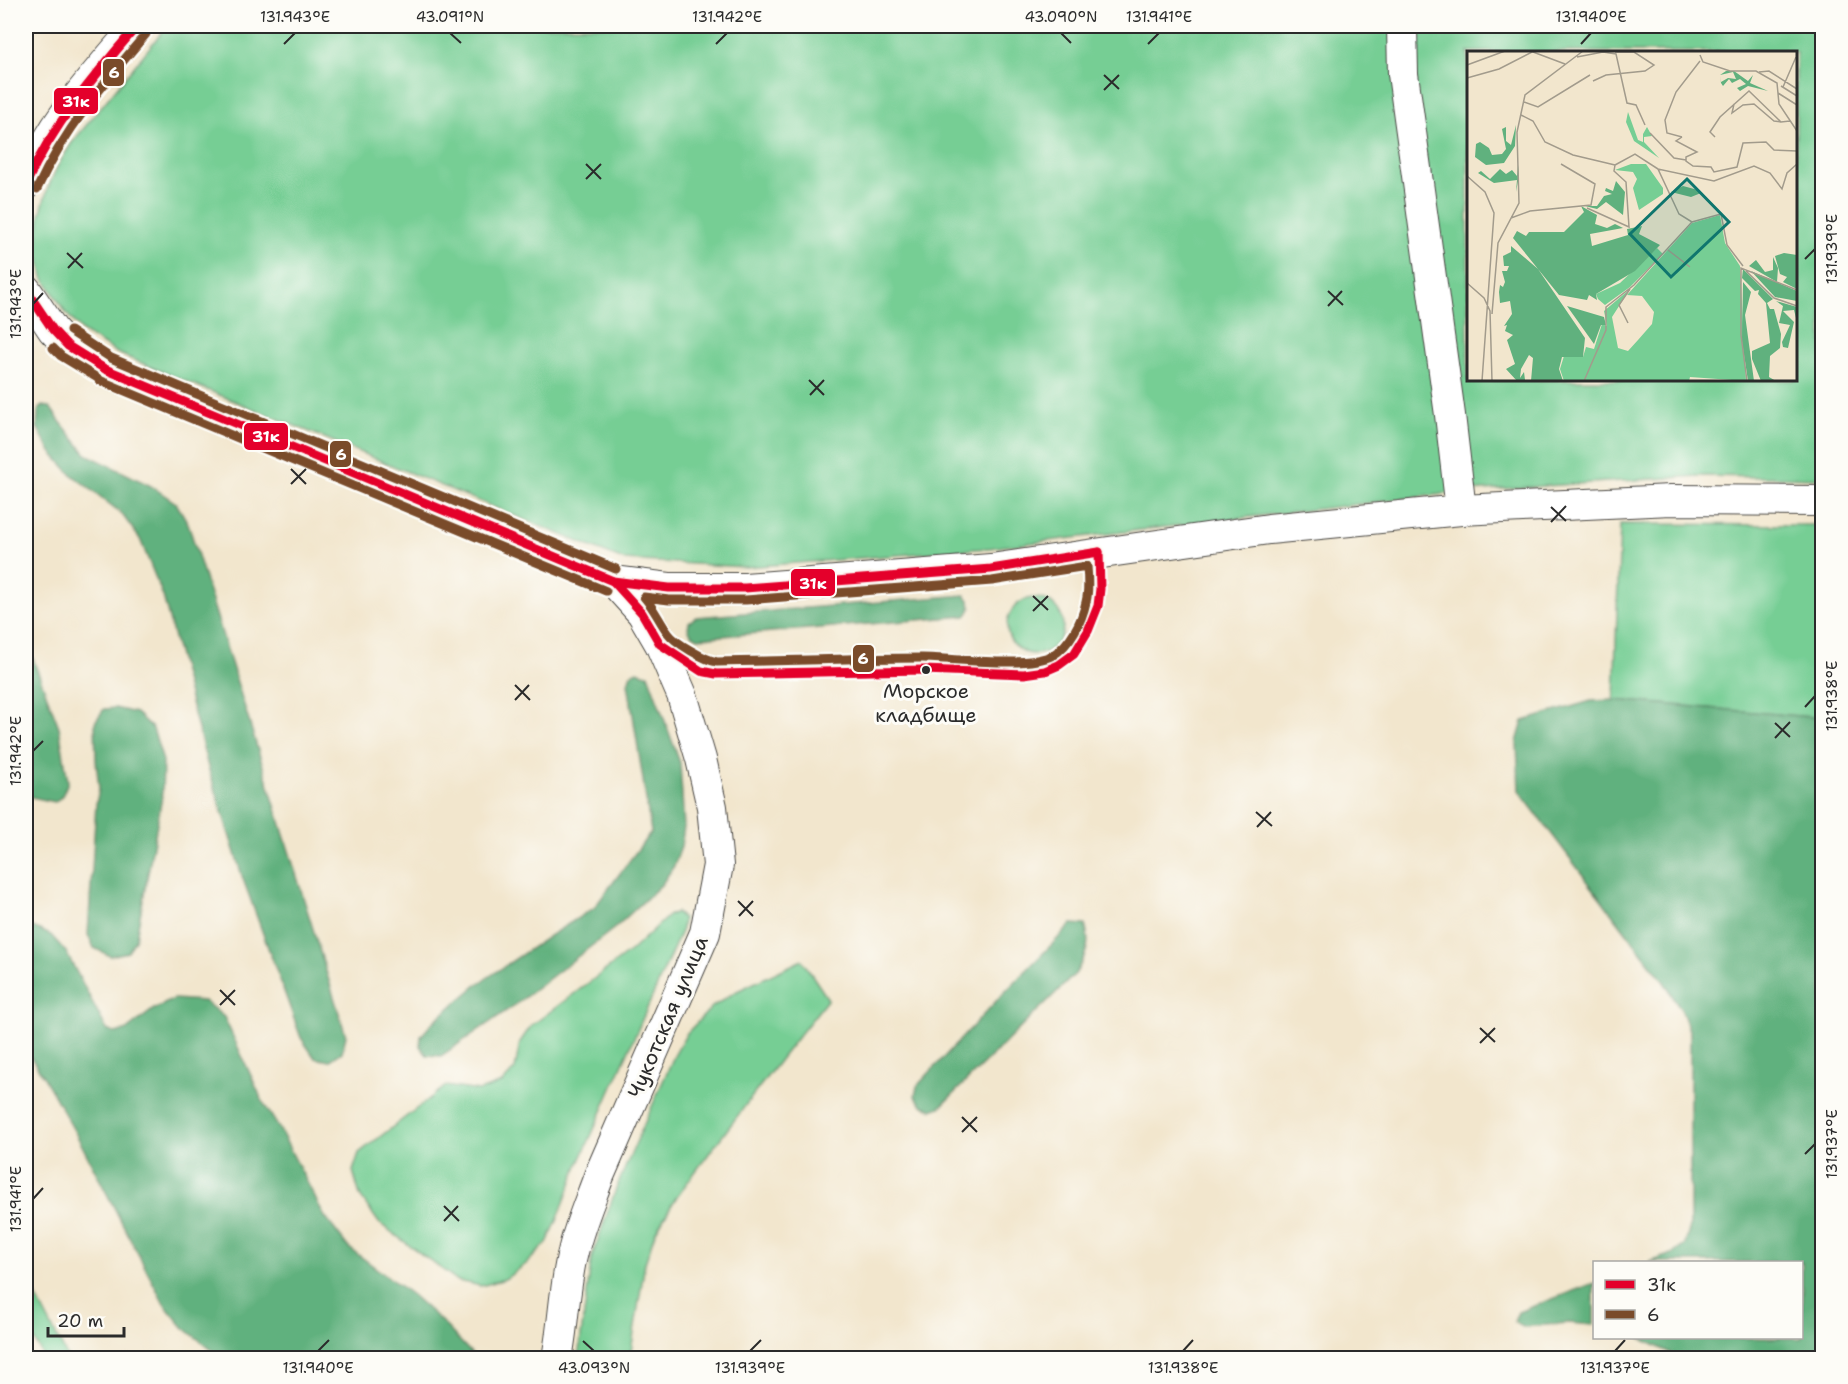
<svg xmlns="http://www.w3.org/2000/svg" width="1848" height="1384" viewBox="0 0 1848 1384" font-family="'Shantell Sans',sans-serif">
<rect width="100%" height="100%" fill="#fdfcf7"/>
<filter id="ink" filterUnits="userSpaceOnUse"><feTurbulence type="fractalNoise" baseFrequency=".0167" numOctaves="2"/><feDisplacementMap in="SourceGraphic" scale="12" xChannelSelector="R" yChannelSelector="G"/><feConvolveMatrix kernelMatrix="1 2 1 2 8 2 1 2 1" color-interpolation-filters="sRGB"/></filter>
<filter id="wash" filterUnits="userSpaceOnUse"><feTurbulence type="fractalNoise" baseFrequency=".008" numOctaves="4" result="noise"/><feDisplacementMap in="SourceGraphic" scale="24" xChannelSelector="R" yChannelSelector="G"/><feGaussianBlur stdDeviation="1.35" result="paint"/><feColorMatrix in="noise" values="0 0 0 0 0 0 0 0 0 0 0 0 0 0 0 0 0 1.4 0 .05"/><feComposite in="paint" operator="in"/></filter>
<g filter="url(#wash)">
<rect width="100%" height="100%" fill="#f2e6cd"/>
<g fill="#76ce94" stroke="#507c60" stroke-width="1.5" fill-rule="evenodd">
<path d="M167,26H1822V478L1699,476L1469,491L989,548L746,567L623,560L117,353L82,331L66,313L43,277L37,245L40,215L47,190L57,167L71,144ZM1468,52H1796V380H1468Z"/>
<polygon points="1620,524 1822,525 1822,718 1614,700"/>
<circle cx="1035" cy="626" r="28"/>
<polygon points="676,912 683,919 682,929 577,1168 557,1221 547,1243 526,1264 505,1279 481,1286 458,1281 379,1223 360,1196 353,1171 359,1153 446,1086 479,1091 502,1083 515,1069 520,1042 531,1026 631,951 668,916"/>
<polygon points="802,960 828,999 782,1057 677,1196 655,1233 645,1263 630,1358 578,1358 592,1256 617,1186 674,1056 687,1033 712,1007 735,992"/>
<polygon points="26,1277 68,1358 44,1358 26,1325"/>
</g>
<g fill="#60b17e" stroke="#466e54" stroke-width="1.5">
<polygon points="42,406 50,407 59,420 86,454 151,486 176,503 188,523 346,1036 342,1052 329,1061 315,1058 301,1038 243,879 208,767 163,596 140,539 121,513 71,474 51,452 37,427 38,411"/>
<path d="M965,595C972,602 973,609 966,616L698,638L691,634L688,628L689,622L696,617Z"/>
<polygon points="26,641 59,727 68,782 62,796 55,802 26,796"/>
<polygon points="637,671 648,674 680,763 684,827 681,847 674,866 662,884 616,927 515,1005 441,1056 427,1055 420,1046 421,1036 433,1022 478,984 551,935 594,908 651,832 628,683 631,674"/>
<polygon points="1614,700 1822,718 1822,1358 1680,1358 1640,1338 1802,1338 1802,1262 1649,1262 1672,1254 1685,1245 1690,1226 1690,1033 1682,1011 1664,982 1519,791 1517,742 1523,721 1591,701"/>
<polygon points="115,708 136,713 153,729 163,761 162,797 136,938 128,952 110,956 94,948 88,935 96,804 99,789 96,760 95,722 104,709"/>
<polygon points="26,924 51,935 66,952 107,1030 114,1033 125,1031 154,1009 174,999 204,1001 224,1017 264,1104 279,1128 325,1217 348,1247 412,1295 441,1321 476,1358 222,1358 184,1328 164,1304 76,1134 43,1076 26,1050"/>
<path d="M1072,924L1085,925C1092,944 1085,956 1076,973L940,1107L932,1110L922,1105L915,1096L917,1086L999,998Z"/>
<polygon points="1594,1283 1594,1325 1568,1323 1523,1327 1514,1322 1518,1312"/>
</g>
</g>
<g filter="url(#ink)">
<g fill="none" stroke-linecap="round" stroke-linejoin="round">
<defs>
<g id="minor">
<polyline points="1402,26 1403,74 1450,415 1461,510"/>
<path d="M26,184C51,122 94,76 137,26"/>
<polyline points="26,290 53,330 68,346 105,369 613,581 669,588 745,588 991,569 1269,529 1461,510 1671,500 1822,501"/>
<path d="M557,1358C564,1323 564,1286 573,1252C579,1226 590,1201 599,1176L705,933L718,865L712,807L701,759L682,695L660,644L642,613L613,581"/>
</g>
</defs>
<use href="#minor" stroke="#494743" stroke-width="32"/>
<use href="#minor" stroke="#fff" stroke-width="30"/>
<defs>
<g id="bus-1">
<path d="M26,184C53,124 94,76 137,26"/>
<polyline points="26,290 53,330 68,346 105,369 613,581 669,588 745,588 991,569 1099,552"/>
<polyline points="613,581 642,613 660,644 701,671 716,674 924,670 1024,674 1045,671 1059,665 1074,654 1088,631 1098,606 1100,589 1099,552"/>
</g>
<g id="bus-2">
<path d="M37,189C64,130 104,83 146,34"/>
<polyline points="70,331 111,358 616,569"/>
<polyline points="53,348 61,356 99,379"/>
<polyline points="99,380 606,591"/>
<path d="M1087,566C1088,578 1089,591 1086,602C1082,621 1070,645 1053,655C1027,669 954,658 922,658C854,658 785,661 717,662C705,660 675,643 668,633C659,621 654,608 644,597L669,600H746L992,581Z"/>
</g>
</defs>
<use href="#bus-1" stroke="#fdfcf7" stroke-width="14"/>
<use href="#bus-2" stroke="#fdfcf7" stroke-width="14"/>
<use href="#bus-1" stroke="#e4002b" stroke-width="9"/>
<use href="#bus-2" stroke="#7a4b2a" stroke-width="9"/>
</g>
</g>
<path fill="none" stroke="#2b2b2b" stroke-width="2" d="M450,33L461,43M1061,33L1071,43M284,44L295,33M716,44L727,33M1148,44L1159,33M1581,44L1591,33M1104,75L1119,89M1104,90L1119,75M586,164L601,179M586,179L601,164M67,253L83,268M1805,259L1815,249M68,268L82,253M1328,291L1343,305M33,304L43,293M1328,306L1342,291M809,380L824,395M810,395L824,380M291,469L306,484M291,484L306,469M1551,507L1566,521M1551,522L1566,506M1033,596L1048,610M1033,611L1048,596M515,685L530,700M515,700L529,685M1805,707L1815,696M1775,723L1790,737M1775,738L1790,722M33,751L43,741M1256,812L1272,826M1257,827L1271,812M738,901L753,916M739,916L753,901M220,990L235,1005M220,1005L235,990M1480,1028L1495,1042M1480,1043L1495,1028M962,1117L977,1132M962,1132L977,1117M1805,1154L1815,1144M33,1199L43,1188M444,1206L459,1221M444,1221L458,1206M583,1341L594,1351M318,1351L329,1340M750,1351L761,1340M1183,1351L1193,1340M1615,1351L1625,1340"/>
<circle fill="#2b2b2b" stroke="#fdfcf7" stroke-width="2" cx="926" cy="670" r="5"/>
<g text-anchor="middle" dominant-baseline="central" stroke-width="6" stroke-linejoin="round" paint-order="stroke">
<g font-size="20" fill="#2b2b2b" stroke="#fdfcf7">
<text x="926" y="691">Морское<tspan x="926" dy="24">кладбище</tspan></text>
</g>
<g font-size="21" fill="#2b2b2b" stroke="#fdfcf7">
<text transform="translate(668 1017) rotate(-67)">Чукотская улица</text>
</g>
</g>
<g transform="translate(1467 51)">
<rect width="330" height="330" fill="#f2e6cd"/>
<path d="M161,61L171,89L176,91V83L180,76L185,85L177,86V91L192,107L167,90L159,71ZM164,113H179L196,137V143L172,159L166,137L170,128L166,121L148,119ZM253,164L258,192L273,215L279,330L223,326L222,330H97L93,318L97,305L116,306L119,296L127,298L135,273L140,275L137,260L163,238L145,266L151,297L161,300L171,289L185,273L187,261L175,245L160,244L225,172ZM190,197L196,203L163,236L138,254L131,248L129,243L153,232Z" fill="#76ce94"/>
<path d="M259,20H267L281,30L286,24L283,32L301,40L281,35L273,40L270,37L279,33L273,28L265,32L262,28L256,35L254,32L253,25L254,31L261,27L269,28L266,21L253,24ZM49,74L48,95L37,112L19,114L8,106L9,93L13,91L22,97L25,104L35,103L39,98L35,78L39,76V90L44,94ZM51,114L52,125L49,141L50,129L27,132L11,122L14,120L23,128L33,118L39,123L45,119L50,125ZM149,130L158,141L156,164L139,151L130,158L118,155H130L137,145L145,143L138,140L139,137L146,140ZM216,135L231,139L234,142L224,146L204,141ZM114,155L130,164L128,173L140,177L148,173L156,177L123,183L125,195L161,184L160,178L175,175L172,183L193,194L168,220L129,243L130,249L122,244L120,249L92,244L46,187L50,180L59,185L62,181H97L117,161ZM44,195L71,218L118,287L116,306H95L92,318L96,330H64L66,307L62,304L54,318L53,327L57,321L58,329L50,330L39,318L48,313L40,289L46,284L38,280L40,274L37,275L45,263L43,250L33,252L32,241L33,234L36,236L38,231L35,220H40L42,215H37L36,205L44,201ZM317,202L330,204V238L316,231L320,226L313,223L308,205ZM306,206L311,217L310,231L282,215L289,209L298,221L306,219ZM276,218L306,248L300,252L303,258H307L314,283L313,297L303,305L302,326L309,330H294L285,308V300L303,292L299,252L291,243L292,239L288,240L275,227ZM284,220L330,240V250L308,246ZM276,231L284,241L278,264L287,330H281L275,290ZM309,250L330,256L329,267L327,259L316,260L327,271L321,297L316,296L315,291L323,274L312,272L316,255ZM100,255L137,266L139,274H134L127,293Z" fill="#60b17e"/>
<path fill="none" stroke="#a29b8c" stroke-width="1.5" d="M66,1L98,13M233,4L236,11L263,20H289L310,32L312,53L330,80M110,6L136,1L149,3L160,52L169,54L178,74M0,14L38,0M292,21L302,20L330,38M0,27L32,18L67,0M126,30L139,24L178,20L187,14L167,1H148M314,35L330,45M316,36L329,6M311,42L330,54M57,51L71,56L123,24M267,53L265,62L276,54L287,53L307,70L314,71M54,64L66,70L78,91L106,104L148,114M183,82L207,107L219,109M215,86L209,90L230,101L219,106V110L226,115L244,116L247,121L270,116L276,92L299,91L307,99L330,100M215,86L200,82L198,69L209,41L233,10M248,86L243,81L253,66L282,40L314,71L323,70M148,114L168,103L191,118M0,125L18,141L27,162L15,330M120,157L162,176L159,131L147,120L148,114M44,167L63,160L124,154L128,133L94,113M225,171L212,163L191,118L247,130L287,115L303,122L315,138L320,122L330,113M201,199L223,216M279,220L307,247L330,255M0,232L17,247L23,260L25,330M25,263L31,192L52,152L50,81L58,44L116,0M161,272L152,254L163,238M117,330L139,279V256L167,234L225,171L254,163L260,194L276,215M280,330L274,284V217L330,239"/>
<path fill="#0f766e" fill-opacity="0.15" stroke="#0f766e" stroke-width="3" d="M220,128L262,171L204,226L163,183Z"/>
<rect width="330" height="330" fill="none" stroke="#2b2b2b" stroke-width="3"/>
</g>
<g stroke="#fdfcf7" stroke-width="2">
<rect x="102" y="58" width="23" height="29" rx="6" fill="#7a4b2a"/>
<rect x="53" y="87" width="46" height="28" rx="6" fill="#e4002b"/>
<rect x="243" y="422" width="46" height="29" rx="6" fill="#e4002b"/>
<rect x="329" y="440" width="23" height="28" rx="6" fill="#7a4b2a"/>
<rect x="790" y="568" width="46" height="29" rx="6" fill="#e4002b"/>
<rect x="852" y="644" width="23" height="29" rx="6" fill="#7a4b2a"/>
</g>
<g font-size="16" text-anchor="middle" font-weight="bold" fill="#fff">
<text x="114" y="78">6</text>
<text x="76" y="107">31к</text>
<text x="266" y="442">31к</text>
<text x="341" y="460">6</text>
<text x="813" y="589">31к</text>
<text x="863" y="664">6</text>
</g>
<rect width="1848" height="1384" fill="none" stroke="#fdfcf7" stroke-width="66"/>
<rect x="1593" y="1261" width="210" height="78" fill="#fdfcf7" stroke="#a9a8a5" stroke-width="1.5"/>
<rect x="1605" y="1280" width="30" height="9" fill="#e4002b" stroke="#a9a8a5" stroke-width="1.5"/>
<text x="1647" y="1291" font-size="18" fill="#2b2b2b">31к</text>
<rect x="1605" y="1310" width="30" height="9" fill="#7a4b2a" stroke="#a9a8a5" stroke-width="1.5"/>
<text x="1647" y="1321" font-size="18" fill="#2b2b2b">6</text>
<path d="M48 1327v9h76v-9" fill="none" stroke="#2b2b2b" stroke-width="3"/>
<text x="57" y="1327" font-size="18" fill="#2b2b2b" stroke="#fdfcf7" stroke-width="4.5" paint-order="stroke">20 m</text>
<rect x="33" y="33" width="1782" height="1318" fill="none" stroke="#2b2b2b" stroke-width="2"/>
<g font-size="15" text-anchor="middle" fill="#2b2b2b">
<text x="295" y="22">131.943°E</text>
<text x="450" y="22">43.091°N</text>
<text x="727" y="22">131.942°E</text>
<text x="1061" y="22">43.090°N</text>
<text x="1159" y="22">131.941°E</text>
<text x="1591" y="22">131.940°E</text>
<text transform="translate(1832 249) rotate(-90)" y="5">131.939°E</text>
<text transform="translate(16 304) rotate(-90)" y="5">131.943°E</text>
<text transform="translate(1832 696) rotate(-90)" y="5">131.938°E</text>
<text transform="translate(16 751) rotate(-90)" y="5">131.942°E</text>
<text transform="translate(1832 1144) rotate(-90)" y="5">131.937°E</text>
<text transform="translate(16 1199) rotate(-90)" y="5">131.941°E</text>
<text x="318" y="1373">131.940°E</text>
<text x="594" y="1373">43.093°N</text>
<text x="750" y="1373">131.939°E</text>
<text x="1183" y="1373">131.938°E</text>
<text x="1615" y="1373">131.937°E</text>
</g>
</svg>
